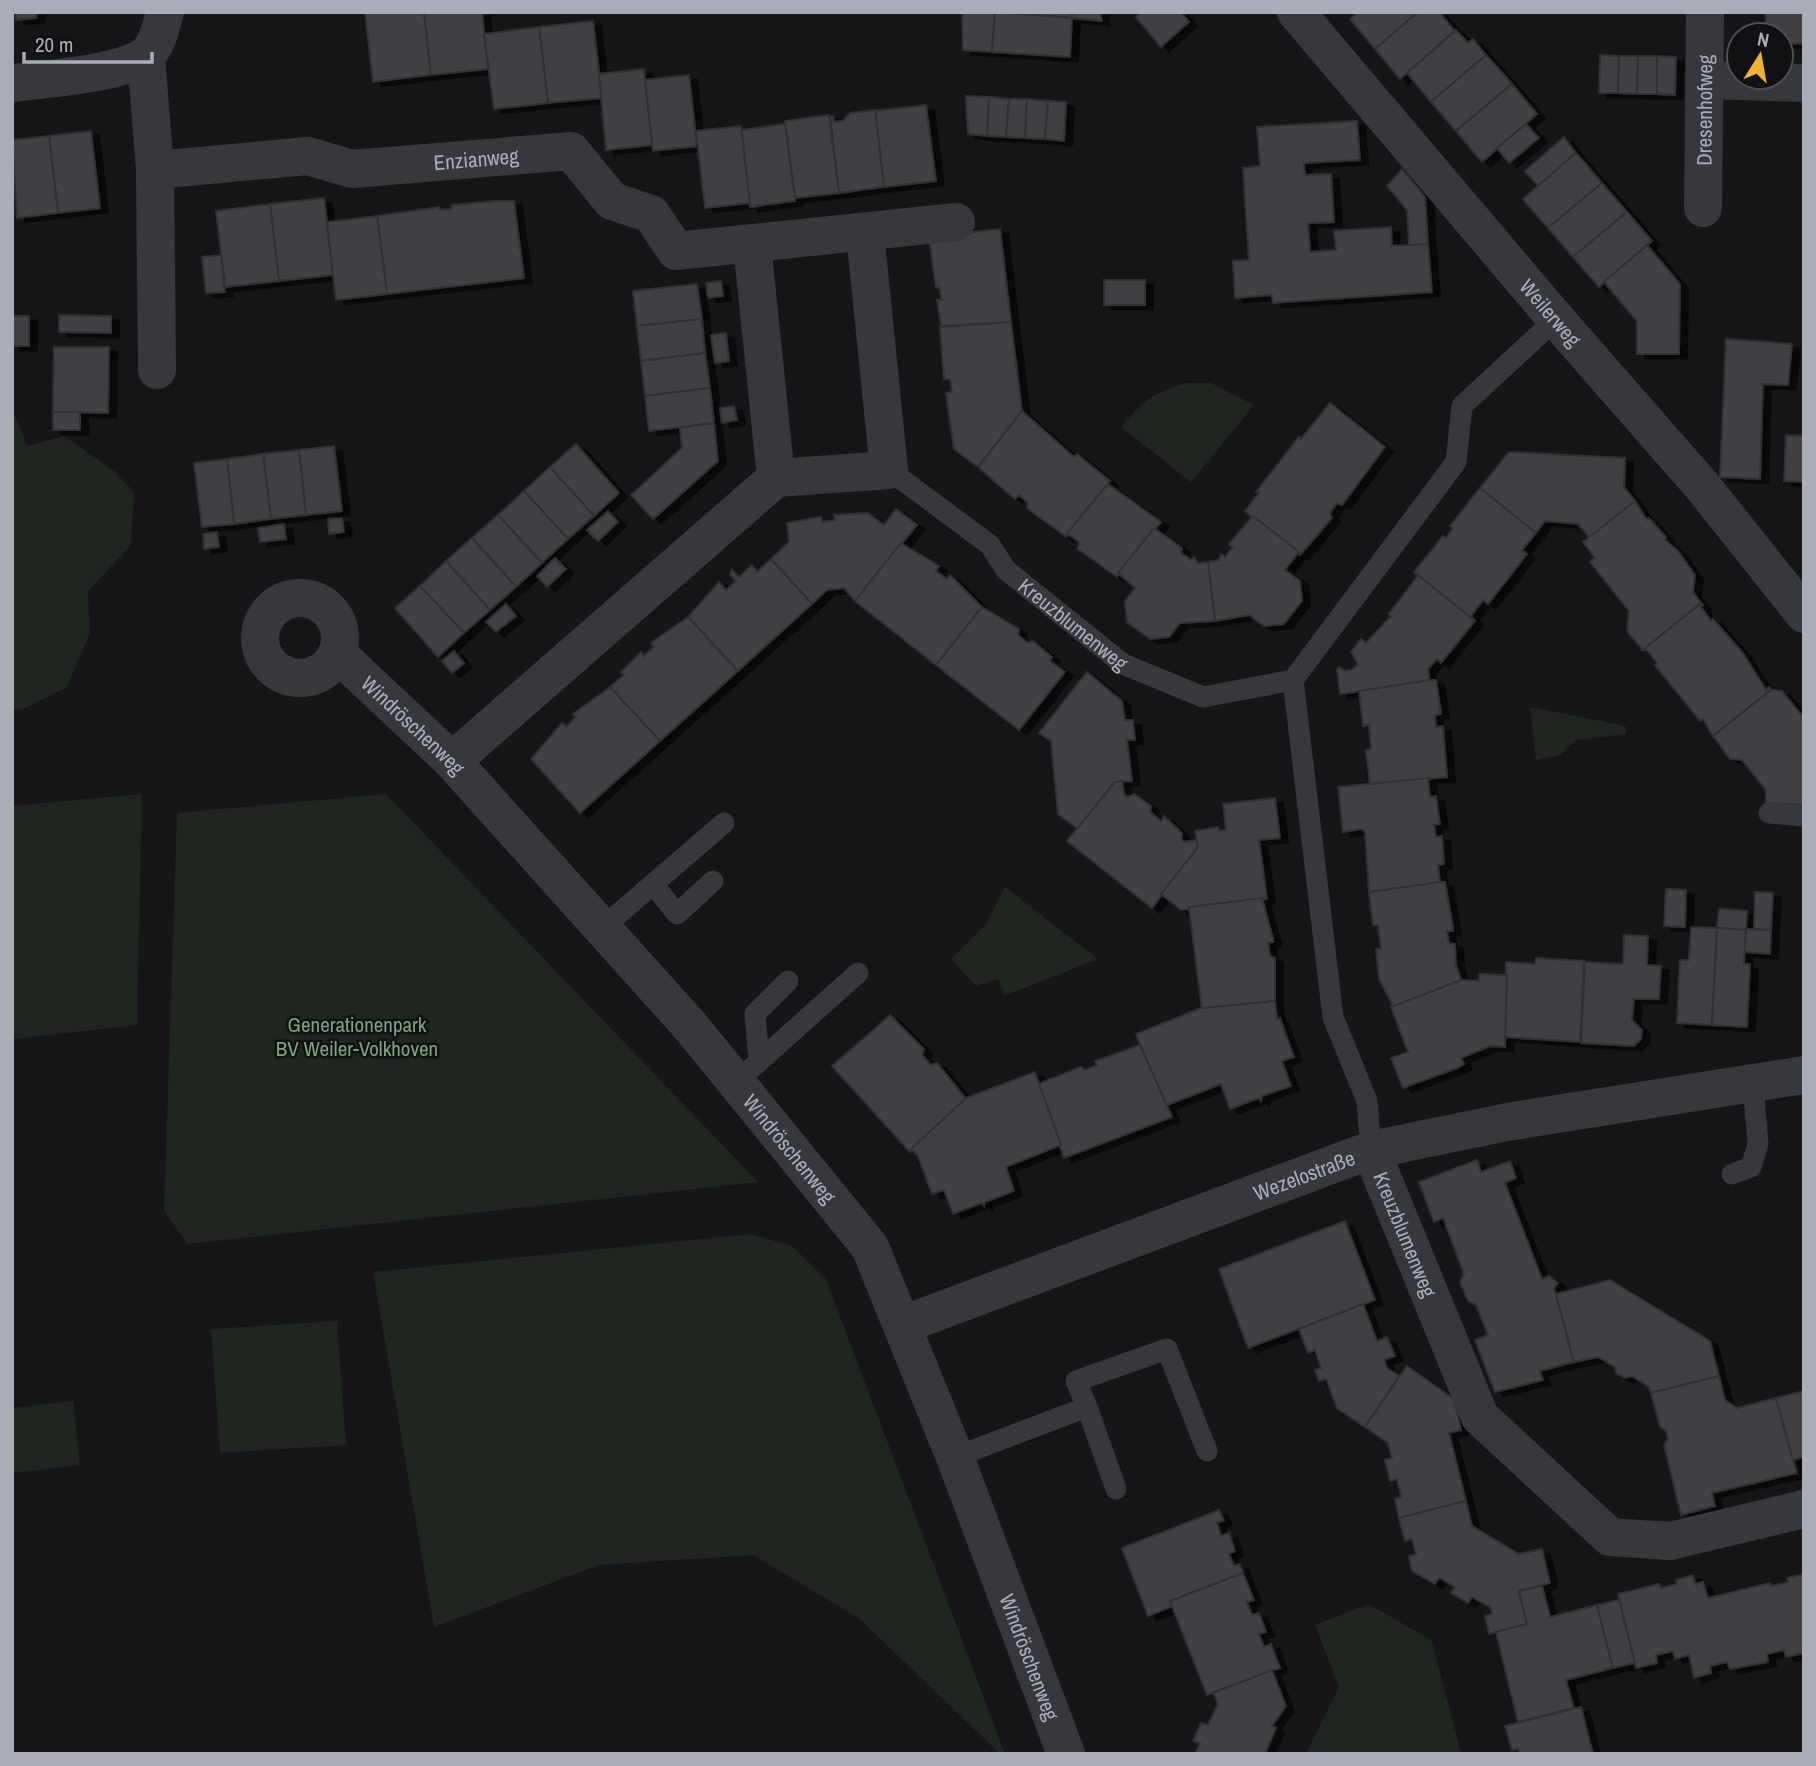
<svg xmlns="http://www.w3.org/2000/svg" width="1816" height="1766" viewBox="0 0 1816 1766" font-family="'Archivo Narrow',sans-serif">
<defs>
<filter id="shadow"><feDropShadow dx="8" dy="4.5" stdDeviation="0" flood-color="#0009"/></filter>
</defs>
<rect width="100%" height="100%" fill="#161618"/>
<g fill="#1e261f">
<path d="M1187,383H1211L1254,405L1191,482L1121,427C1144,400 1154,392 1187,383Z"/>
<polygon points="12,407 27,446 64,436 114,471 134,492 131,545 88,591 90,633 67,687 23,709 12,710"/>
<polygon points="1530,707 1616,724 1626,727 1626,734 1576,740 1560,755 1536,760"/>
<polygon points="142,794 137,1025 12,1039 12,806"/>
<polygon points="386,794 758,1182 188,1244 164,1211 177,813"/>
<polygon points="1005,887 1098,959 1004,996 998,979 976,986 951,959 987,923"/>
<polygon points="751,1234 792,1246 826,1279 1005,1754 1000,1754 860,1619 753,1555 599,1565 434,1627 373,1272"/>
<polygon points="337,1321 346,1445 220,1453 211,1329"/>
<polygon points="73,1401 80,1465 12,1473 12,1408"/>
<polygon points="1369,1604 1432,1641 1461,1754 1306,1754 1339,1687 1315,1625"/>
</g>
<g fill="#404145" stroke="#303034" stroke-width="2" filter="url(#shadow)">
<polygon points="15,12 37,12 36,18 16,20"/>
<polygon points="365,12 424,12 431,75 373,82"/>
<polygon points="424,12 482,12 488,69 431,75"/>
<polygon points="962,12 995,12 992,52 963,50"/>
<polygon points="995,12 1072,12 1072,18"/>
<polygon points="995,12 1072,18 1070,57 992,52"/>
<polygon points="1072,12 1100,12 1102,21 1072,18"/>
<polygon points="1141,12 1181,12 1189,22 1161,47 1136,17"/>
<polygon points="1358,12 1418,12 1375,49 1350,19"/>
<polygon points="1418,12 1439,12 1455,31 1400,79 1375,49"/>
<polygon points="1766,12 1804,12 1804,44 1781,43 1781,35 1766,35"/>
<polygon points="593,21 602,98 548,103 539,27"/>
<polygon points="539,27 548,103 494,109 484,34"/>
<polygon points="1456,30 1468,43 1473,39 1486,55 1431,102 1407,73"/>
<polygon points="1486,55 1512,84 1456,131 1431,102"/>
<polygon points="1600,55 1619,56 1618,93 1599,93"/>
<polygon points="1619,56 1638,56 1637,94 1618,93"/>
<polygon points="1638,56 1657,56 1657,94 1637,94"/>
<polygon points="1657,56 1676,57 1675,95 1657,94"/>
<polygon points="644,69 652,145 606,150 599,74"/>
<polygon points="689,75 697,146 653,151 645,80"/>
<polygon points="1512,84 1537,114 1482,162 1456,131"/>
<polygon points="966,96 989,97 987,136 968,134"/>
<polygon points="989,97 1009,99 1006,137 987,136"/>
<polygon points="1009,99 1027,99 1025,138 1006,137"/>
<polygon points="1027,99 1048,101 1045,139 1025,138"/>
<polygon points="1048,101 1066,102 1064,141 1045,139"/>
<polygon points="926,105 936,181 884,187 875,111"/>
<polygon points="875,110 884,187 839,193 830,116 833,116 834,122 843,121 850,113"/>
<polygon points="829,115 839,193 795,198 785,121"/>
<polygon points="1357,121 1360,160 1304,163 1305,175 1331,174 1334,222 1308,223 1310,252 1336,250 1334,231 1391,227 1392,246 1428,244 1432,292 1273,303 1272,295 1235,298 1233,261 1249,260 1243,168 1260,166 1257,127"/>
<polygon points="785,124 795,201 750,207 741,130"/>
<polygon points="1526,124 1539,138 1509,163 1497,148"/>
<polygon points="741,126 750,203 705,208 696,131"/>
<polygon points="91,131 100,208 58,213 49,136"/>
<polygon points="49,136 58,213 17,218 12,140"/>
<polygon points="1564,137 1576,153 1538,186 1525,171"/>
<polygon points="1576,153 1602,183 1548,228 1523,199"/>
<polygon points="1402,169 1425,197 1428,244 1409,245 1407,210 1387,186"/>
<polygon points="1602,183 1627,212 1573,257 1548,228"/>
<polygon points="324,198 333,275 279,281 270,204"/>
<polygon points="496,201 514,201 524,278 387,294 377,216 439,207 440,210 452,209 452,205"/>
<polygon points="270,204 279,281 225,287 216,211"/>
<polygon points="1627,212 1652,241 1599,287 1573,257"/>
<polygon points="377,216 387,294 336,300 327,222"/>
<polygon points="1000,229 1011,322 941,326 937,300 942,300 939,287 936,288 929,237"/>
<polygon points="1647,245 1680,284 1679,354 1637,354 1637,321 1604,282"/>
<polygon points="221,255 225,292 206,293 202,257"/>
<rect x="1104" y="280" width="41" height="25"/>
<polygon points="721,281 723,296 708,298 706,283"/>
<polygon points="697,284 702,319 637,326 633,291"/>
<polygon points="59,315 111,316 111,333 59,332"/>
<rect x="12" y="316" width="17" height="30"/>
<polygon points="702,319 705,353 641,361 637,326"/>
<polygon points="1011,322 1022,411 978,467 954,449 946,393 952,392 950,379 944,379 940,327"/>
<polygon points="726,333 729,361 715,363 711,335"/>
<polygon points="1726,339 1792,344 1788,385 1763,384 1760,479 1720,477"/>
<polygon points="54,347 109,347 108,413 53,412"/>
<polygon points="705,353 710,388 645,396 641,361"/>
<polygon points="710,388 714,423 649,431 645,396"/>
<polygon points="1330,403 1385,447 1342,505 1337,503 1330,513 1332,518 1300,555 1245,511 1259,493 1256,492 1299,437 1301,439"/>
<polygon points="734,406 737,420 722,423 720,408"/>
<polygon points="1022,411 1074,457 1077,454 1110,481 1065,536 1027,508 1028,503 1019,495 1015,499 978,467"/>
<rect x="53" y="412" width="27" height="18"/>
<polygon points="714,423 718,461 653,519 631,495 682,448 680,428"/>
<polygon points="1786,435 1804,436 1804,482 1784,481"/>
<polygon points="576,444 619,493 594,516 550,467"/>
<polygon points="334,446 342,511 306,515 299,450"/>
<polygon points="299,450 306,515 271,519 263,454"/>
<polygon points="1509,452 1625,458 1624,487 1635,501 1590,538 1578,524 1545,521 1536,533 1480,488"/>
<polygon points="263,454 271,519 234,524 227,459"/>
<polygon points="227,459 234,524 202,527 194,463"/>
<polygon points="550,467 594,516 568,539 524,491"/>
<polygon points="1108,484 1161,522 1117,577 1078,549 1079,542 1069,535 1064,537"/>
<polygon points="1480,488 1536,533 1522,550 1527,554 1488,604 1483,600 1471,616 1475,621 1414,572 1443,536 1446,538 1453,528 1450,526"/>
<polygon points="524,491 568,539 542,563 498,515"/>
<polygon points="1635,501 1647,520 1649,518 1666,537 1665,540 1678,551 1695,575 1693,592 1701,603 1643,650 1627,631 1629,611 1590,562 1595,558 1583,542"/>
<polygon points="896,509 917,525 855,601 844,588 827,590 812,604 771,559 789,542 787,523 821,517 822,522 835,520 834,515 868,513 884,525"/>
<polygon points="608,511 618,522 598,541 587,530"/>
<polygon points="498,515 542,563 516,587 472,538"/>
<polygon points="1253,516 1299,552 1285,570 1300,581 1302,601 1284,624 1264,626 1249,615 1215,621 1208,562 1219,560 1221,554 1225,557 1233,547 1229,544"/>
<polygon points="342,518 344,532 329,534 328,519"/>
<polygon points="284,524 286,539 260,542 258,528"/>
<polygon points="1154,528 1182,548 1181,553 1191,560 1194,557 1198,563 1208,562 1215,621 1180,623 1169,637 1150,639 1127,622 1125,601 1135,588 1118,573"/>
<polygon points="217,532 219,547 204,549 203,534"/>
<polygon points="472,538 516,587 490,610 446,561"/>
<polygon points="901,543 939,566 936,571 947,579 950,575 982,607 936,665 855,601"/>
<polygon points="555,558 566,569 547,587 537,576"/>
<polygon points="771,559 812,604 738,671 688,617 719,582 726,590 736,581 730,574 732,570 739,577 752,565 757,572"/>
<polygon points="446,561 490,610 464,633 420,586"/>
<polygon points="1414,572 1475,621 1441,663 1437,659 1428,669 1430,683 1340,694 1337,670 1339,667 1345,671 1352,670 1358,664 1351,652 1361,639 1366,643 1391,616 1389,614 1417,577"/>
<polygon points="420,586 464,633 438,657 395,608"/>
<polygon points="1701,603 1703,605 1701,607 1711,621 1713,619 1743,653 1766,690 1769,687 1771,690 1713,736 1703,719 1700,721 1655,665 1658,664 1647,650 1643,650"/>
<polygon points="506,604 516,616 496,632 486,622"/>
<polygon points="982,607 1019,629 1018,635 1028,643 1033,641 1052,657 1050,661 1065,672 1019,730 936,665"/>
<polygon points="688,617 738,671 660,741 610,687 624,675 621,672 641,652 644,656 654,647 651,643"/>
<polygon points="454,651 464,663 452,673 442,661"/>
<polygon points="1087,672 1122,701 1125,720 1133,720 1135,740 1127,740 1132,781 1115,782 1078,829 1058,814 1051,741 1039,733"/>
<polygon points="1430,680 1436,680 1441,714 1435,715 1436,727 1443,726 1447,777 1370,785 1366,750 1371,749 1369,725 1363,726 1359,691"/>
<polygon points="610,687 660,741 580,813 531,759 561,724 563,723 566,727 576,717 573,714"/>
<polygon points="1771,690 1782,691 1804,718 1804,805 1766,803 1766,790 1742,760 1730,759 1713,736"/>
<polygon points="1428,778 1430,797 1436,796 1440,824 1434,825 1436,837 1442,836 1444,864 1438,865 1440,884 1369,892 1365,832 1362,829 1343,832 1338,787"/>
<polygon points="1122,781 1124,794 1128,797 1134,794 1151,806 1150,812 1161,821 1164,816 1182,833 1181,839 1184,842 1197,840 1198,847 1152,908 1067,841 1115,782"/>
<polygon points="1275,798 1280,838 1259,840 1267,899 1181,910 1161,894 1198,847 1195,831 1218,827 1219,831 1226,830 1223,804"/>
<polygon points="1440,882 1445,882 1453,928 1453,931 1447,931 1449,943 1455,944 1456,965 1461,980 1394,1008 1379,979 1376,949 1381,949 1378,925 1373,925 1369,892"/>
<polygon points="1666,889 1686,890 1685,927 1664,926"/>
<polygon points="1755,892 1773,893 1771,930 1754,929"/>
<polygon points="1262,898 1273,939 1273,942 1268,943 1270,956 1275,958 1275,1001 1202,1010 1189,907"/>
<polygon points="1719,909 1747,911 1746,930 1717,928"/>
<polygon points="1691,927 1717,928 1712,1025 1677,1023 1680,960 1689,960"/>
<polygon points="1717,928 1746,930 1744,964 1750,964 1747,1027 1712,1025"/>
<polygon points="1746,929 1771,930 1770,954 1745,952"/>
<polygon points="1624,935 1648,936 1647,965 1661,966 1659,999 1634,999 1632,1020 1642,1030 1641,1039 1634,1046 1581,1043 1585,962 1623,964"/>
<polygon points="1536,958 1584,961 1580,1042 1504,1037 1506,962 1535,964"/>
<polygon points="1479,974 1507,975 1505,1047 1490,1046 1461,1058 1464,1064 1457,1068 1403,1088 1391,1058 1408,1052 1391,1007 1461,980 1479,981"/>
<polygon points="1275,1001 1277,1019 1280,1018 1294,1057 1282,1061 1291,1086 1262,1096 1261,1101 1259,1098 1230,1109 1221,1084 1165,1106 1136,1034 1201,1008"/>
<polygon points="890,1015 924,1049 922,1055 931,1065 937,1063 966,1099 910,1152 832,1066"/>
<polygon points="1140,1045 1172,1117 1064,1158 1038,1084 1081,1067 1085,1070 1097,1065 1095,1061"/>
<polygon points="1035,1072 1061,1145 1006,1167 1014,1191 985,1202 984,1206 982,1203 953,1214 944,1190 932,1194 918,1156 911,1149 966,1098"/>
<polygon points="1477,1160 1481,1172 1510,1161 1516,1178 1505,1183 1542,1279 1549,1276 1558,1283 1554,1288 1574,1362 1540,1371 1543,1380 1495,1392 1475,1340 1488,1335 1476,1305 1468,1301 1460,1282 1464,1274 1443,1218 1434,1222 1419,1182"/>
<polygon points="1345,1221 1375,1300 1248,1348 1219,1269"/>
<polygon points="1610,1280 1710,1341 1719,1376 1651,1393 1649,1387 1632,1376 1625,1378 1616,1373 1615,1367 1598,1357 1574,1362 1556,1294"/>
<polygon points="1363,1304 1377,1341 1387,1337 1395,1356 1384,1360 1387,1368 1399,1376 1365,1427 1337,1408 1326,1379 1319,1381 1315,1370 1321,1368 1315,1350 1308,1353 1299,1329"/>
<polygon points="1407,1366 1454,1399 1461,1430 1449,1433 1466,1501 1399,1518 1395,1499 1401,1497 1397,1479 1390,1481 1385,1460 1392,1458 1388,1443 1365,1427"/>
<polygon points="1719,1376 1725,1400 1737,1408 1776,1398 1797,1473 1712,1493 1715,1506 1681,1515 1664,1445 1668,1439 1666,1431 1660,1427 1651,1393"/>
<polygon points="1804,1391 1804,1457 1793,1460 1776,1398"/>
<polygon points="1466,1501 1472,1526 1519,1554 1542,1549 1550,1583 1519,1591 1527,1624 1489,1634 1485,1616 1492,1614 1491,1608 1472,1597 1468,1603 1451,1593 1455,1587 1439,1578 1435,1584 1412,1571 1409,1556 1416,1554 1412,1539 1405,1541 1399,1518"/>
<polygon points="1219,1510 1224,1521 1217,1522 1221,1536 1229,1533 1235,1551 1229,1554 1234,1566 1240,1564 1243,1573 1170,1601 1173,1606 1148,1616 1122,1548"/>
<polygon points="1243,1573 1254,1600 1247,1602 1252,1615 1259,1613 1266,1632 1259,1634 1264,1647 1271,1644 1280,1668 1207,1695 1170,1601"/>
<polygon points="1804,1574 1804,1653 1786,1657 1784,1650 1767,1654 1768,1662 1730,1669 1727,1662 1710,1666 1711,1673 1694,1678 1689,1655 1675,1659 1673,1651 1656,1655 1657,1663 1636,1668 1618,1594 1659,1584 1661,1588 1677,1584 1676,1580 1693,1575 1695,1584 1703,1582 1708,1598 1770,1583 1771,1586 1780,1584 1788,1582 1787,1578"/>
<polygon points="1542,1586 1550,1617 1597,1605 1613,1668 1566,1680 1574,1708 1518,1722 1496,1632 1527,1624 1519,1591"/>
<polygon points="1619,1600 1635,1663 1613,1668 1597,1605"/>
<polygon points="1272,1670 1286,1706 1272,1726 1276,1728 1265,1754 1195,1754 1200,1743 1193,1741 1201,1723 1208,1725 1218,1704 1213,1693"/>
<polygon points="1581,1707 1593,1754 1520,1754 1518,1749 1512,1750 1505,1726"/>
</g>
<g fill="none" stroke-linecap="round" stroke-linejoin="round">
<g stroke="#37383d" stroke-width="21">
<path id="s1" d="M889,470L990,545L1006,570L1123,664L1203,697L1293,680L1456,462L1462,406L1556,319"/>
<polyline points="1293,680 1333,1017 1367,1101 1371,1150"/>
<polyline points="1769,813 1804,816"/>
<polyline points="653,884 677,914 713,881"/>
<polyline points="602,928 724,823"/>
<polyline points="759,1062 755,1014 788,981"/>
<polyline points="736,1082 858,973"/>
<polyline points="1732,1174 1751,1167 1758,1144 1753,1084"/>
<polyline points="1087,1407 1116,1489"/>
<polyline points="955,1457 1087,1407 1076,1381 1167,1349 1207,1451"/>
</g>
<g stroke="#37383d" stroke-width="38">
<path id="s2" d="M1296,12L1556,319L1703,487L1804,614"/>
<polyline points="146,56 155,170 157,370"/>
<polyline points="1704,80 1804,83"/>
<path d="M12,83C44,79 120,74 145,56C157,47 161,26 165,12"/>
<path id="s3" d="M155,170L308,156L352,169L571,151L612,201L651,214L676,251L956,222"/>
<path id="s4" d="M1703,208L1705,12"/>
<polyline points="752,244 776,478"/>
<circle cx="300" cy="638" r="40"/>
<path id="s5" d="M337,653L452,761L691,1027L870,1247L955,1457L1066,1754"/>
<polyline points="452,761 776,478 889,470 865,233"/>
<path id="s6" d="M1371,1150L1480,1417L1610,1537L1670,1541L1804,1509"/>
<path id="s7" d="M902,1325L1371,1150L1507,1122L1804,1075"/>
</g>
</g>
<g text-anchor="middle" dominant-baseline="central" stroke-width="5" stroke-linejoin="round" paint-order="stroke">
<g font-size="21" fill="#a8adb8" stroke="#111113">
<text stroke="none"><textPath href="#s4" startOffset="98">Dresenhofweg</textPath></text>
<text stroke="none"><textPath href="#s3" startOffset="324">Enzianweg</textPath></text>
<text stroke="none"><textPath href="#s2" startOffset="394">Weilerweg</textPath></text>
<text stroke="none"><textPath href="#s1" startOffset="242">Kreuzblumenweg</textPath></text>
<text stroke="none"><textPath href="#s5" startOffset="105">Windröschenweg</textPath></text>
<text stroke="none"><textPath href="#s5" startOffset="672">Windröschenweg</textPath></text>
<text stroke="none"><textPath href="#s7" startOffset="429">Wezelostraße</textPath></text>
<text stroke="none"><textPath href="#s6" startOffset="91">Kreuzblumenweg</textPath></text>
<text stroke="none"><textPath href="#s5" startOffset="1239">Windröschenweg</textPath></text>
</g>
<g font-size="21" fill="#7fa381" stroke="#111113">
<text x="357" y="1024">Generationenpark<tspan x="357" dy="24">BV Weiler-Volkhoven</tspan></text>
</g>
</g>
<rect width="1816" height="1766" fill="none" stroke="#a8adb8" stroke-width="28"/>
<g transform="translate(1760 56) rotate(11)"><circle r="33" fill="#111113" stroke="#4d4f55" stroke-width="2"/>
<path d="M0-5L12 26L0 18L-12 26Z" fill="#f2b134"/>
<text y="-10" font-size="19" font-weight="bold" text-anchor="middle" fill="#a8adb8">N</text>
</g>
<path d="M24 52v10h128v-10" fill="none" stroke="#a8adb8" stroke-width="3.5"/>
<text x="35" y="52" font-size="21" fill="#a8adb8" stroke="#111113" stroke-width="5" paint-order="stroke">20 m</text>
</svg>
